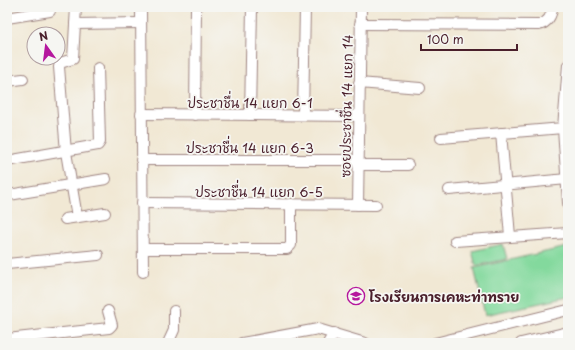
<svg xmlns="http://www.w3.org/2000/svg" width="575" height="350" viewBox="0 0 575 350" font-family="'Playpen Sans','Playpen Sans Thai',sans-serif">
<rect width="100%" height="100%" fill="#f6f6f2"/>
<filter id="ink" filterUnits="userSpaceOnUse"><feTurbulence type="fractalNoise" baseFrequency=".025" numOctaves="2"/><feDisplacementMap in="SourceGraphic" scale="8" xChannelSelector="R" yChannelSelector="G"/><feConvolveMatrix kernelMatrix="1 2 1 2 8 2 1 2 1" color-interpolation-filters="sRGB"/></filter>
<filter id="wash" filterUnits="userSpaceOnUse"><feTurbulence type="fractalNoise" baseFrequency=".012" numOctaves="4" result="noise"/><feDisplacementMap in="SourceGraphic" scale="16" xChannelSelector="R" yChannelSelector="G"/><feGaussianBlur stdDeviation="0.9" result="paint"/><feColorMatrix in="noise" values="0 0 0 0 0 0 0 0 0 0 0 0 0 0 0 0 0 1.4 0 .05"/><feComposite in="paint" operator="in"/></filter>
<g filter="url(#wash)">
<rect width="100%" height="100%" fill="#f1e8d4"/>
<g fill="#83d99d" stroke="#667c64">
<polygon points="503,244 507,259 476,266 472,251"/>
<polygon points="567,247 568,297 485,315 474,268"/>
</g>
</g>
<g filter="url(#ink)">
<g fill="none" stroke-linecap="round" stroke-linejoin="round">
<defs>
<g id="minor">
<polyline points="76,7 73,59 60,63 59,67 66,152 77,217"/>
<polyline points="141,7 143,272"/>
<polyline points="7,18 50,11"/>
<polyline points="75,24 141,23"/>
<path d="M360,24L539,25C547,23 552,16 552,7"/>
<polyline points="568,65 563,128 568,203"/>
<polyline points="7,81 23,79"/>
<polyline points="359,83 420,88"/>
<polyline points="141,114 359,116"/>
<polyline points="195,115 196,7"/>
<polyline points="250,115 252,7"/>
<polyline points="303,115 305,7"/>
<polyline points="501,133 510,236"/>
<polyline points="441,138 563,128"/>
<polyline points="141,160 358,160"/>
<polyline points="7,161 98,145 100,142 98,68"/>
<polyline points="358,165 408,165"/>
<polyline points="449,190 567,179"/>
<polyline points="9,195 106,179"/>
<polyline points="142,203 376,205"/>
<polyline points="358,205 361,7"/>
<polyline points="65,219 105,213"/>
<polyline points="455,241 568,233"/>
<polyline points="143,249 287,249 291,245 291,204"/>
<polyline points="7,264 98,255"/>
<polyline points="7,339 109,328 112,325 108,311"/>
<polyline points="168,343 174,330 174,311"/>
<polyline points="242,343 318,329 365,343"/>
<polyline points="328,343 334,333"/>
<polyline points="435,343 568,310"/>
<polyline points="521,343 568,332"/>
</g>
</defs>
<use href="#minor" stroke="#9e8480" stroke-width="12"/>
<use href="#minor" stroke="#fff" stroke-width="10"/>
</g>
</g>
<defs>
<symbol id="school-ring" viewBox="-11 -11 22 22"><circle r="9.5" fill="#f6f6f2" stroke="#b5179e" stroke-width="1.5"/><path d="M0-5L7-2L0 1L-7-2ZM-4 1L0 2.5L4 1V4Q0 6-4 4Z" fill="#b5179e"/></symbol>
</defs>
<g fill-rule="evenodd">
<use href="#school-ring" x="346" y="286" width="20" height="20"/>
</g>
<g text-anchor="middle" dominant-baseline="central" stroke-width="3.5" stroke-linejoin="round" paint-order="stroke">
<g font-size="13" fill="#4a1f2b" stroke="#f6f6f2">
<text x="250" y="102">ประชาชื่น 14 แยก 6-1</text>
<text transform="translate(346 106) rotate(-89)">ซอยประชาชื่น 14 แยก 14</text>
<text x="250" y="147">ประชาชื่น 14 แยก 6-3</text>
<text x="259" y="191">ประชาชื่น 14 แยก 6-5</text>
</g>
<g font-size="13" font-weight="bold" fill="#4a1f2b" stroke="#f6f6f2" text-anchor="start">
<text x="369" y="296">โรงเรียนการเคหะท่าทราย</text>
</g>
</g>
<rect width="575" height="350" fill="none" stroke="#f6f6f2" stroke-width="24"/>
<g transform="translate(46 46) rotate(346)"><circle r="19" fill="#f6f6f2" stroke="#b1a0a2"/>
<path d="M0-3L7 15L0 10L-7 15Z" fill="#b5179e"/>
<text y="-6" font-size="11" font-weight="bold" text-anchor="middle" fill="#4a1f2b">N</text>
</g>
<path d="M421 44v6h96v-6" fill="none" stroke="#4a1f2b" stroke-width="2"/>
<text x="427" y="44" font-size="12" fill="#4a1f2b" stroke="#f6f6f2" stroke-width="3" paint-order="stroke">100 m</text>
</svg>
